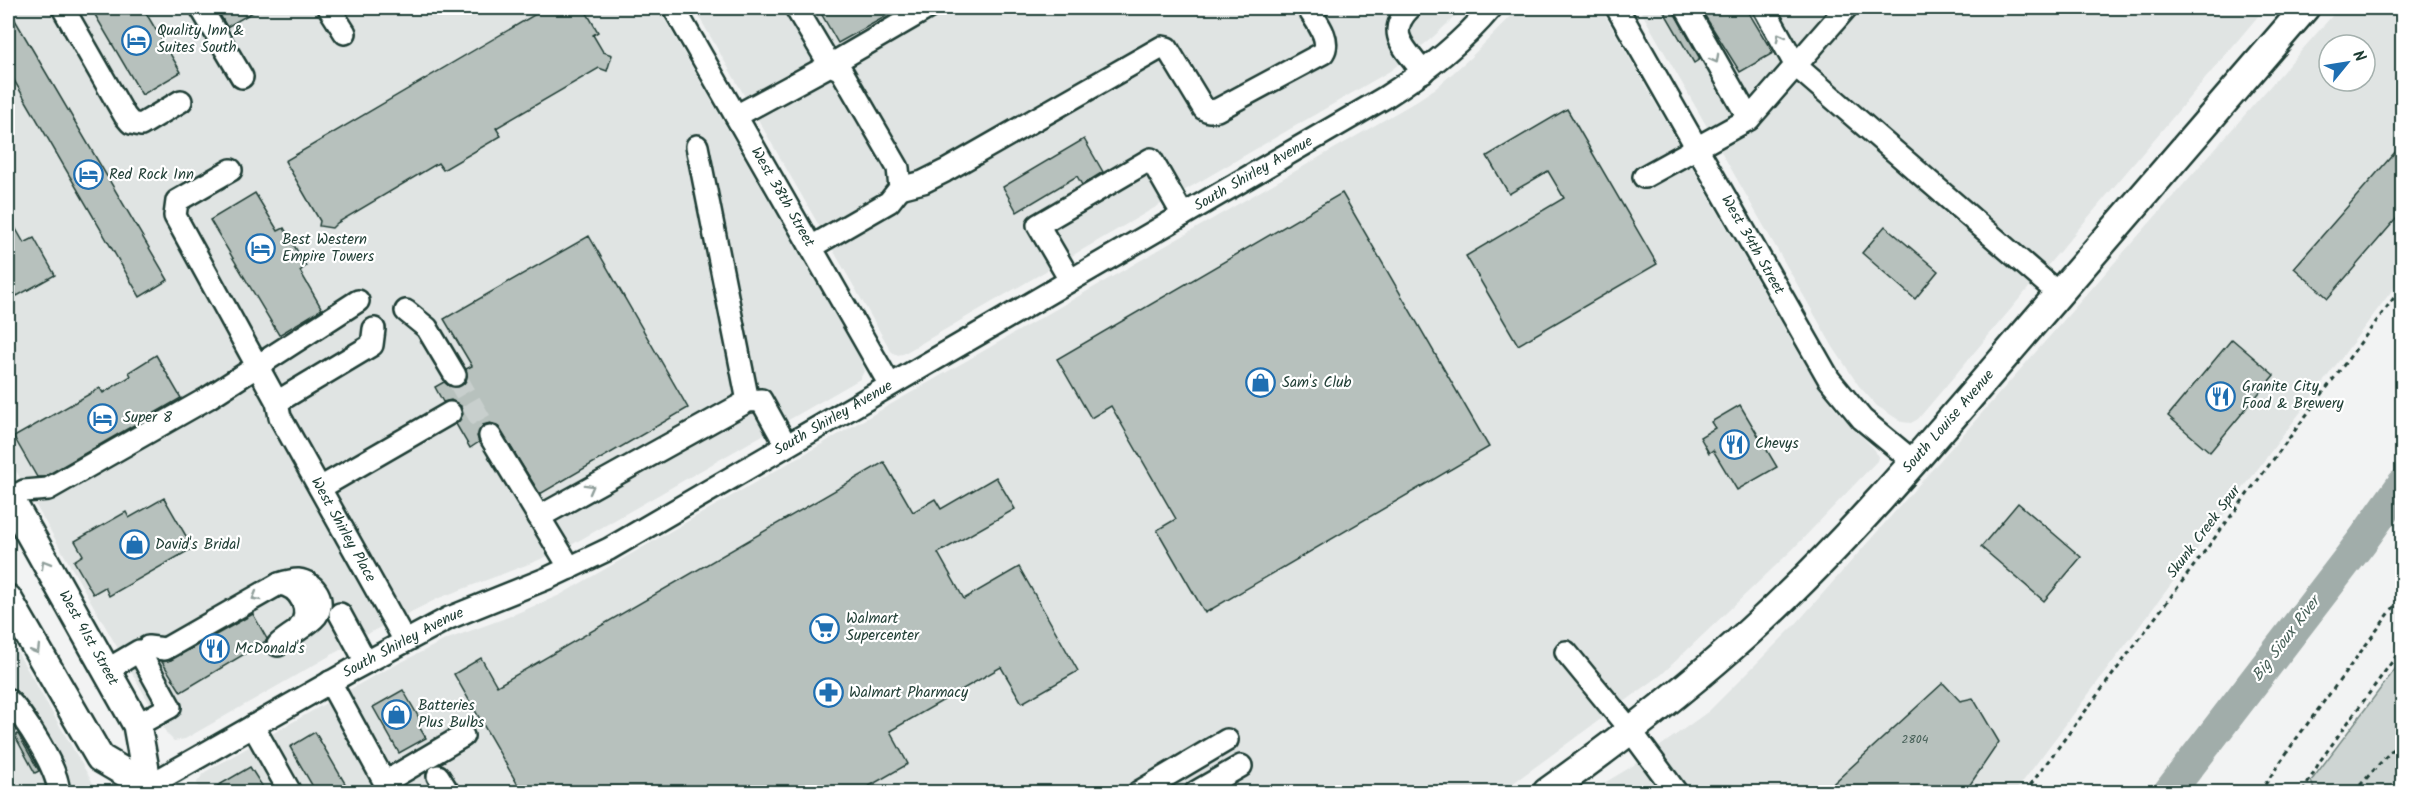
<svg xmlns="http://www.w3.org/2000/svg" width="2410" height="800" viewBox="0 0 2410 800" font-family="Kalam,sans-serif">
<rect width="100%" height="100%" fill="#f2f3f3"/>
<filter id="ink" filterUnits="userSpaceOnUse"><feTurbulence type="fractalNoise" baseFrequency=".0167" numOctaves="2"/><feDisplacementMap in="SourceGraphic" scale="12" xChannelSelector="R" yChannelSelector="G"/><feConvolveMatrix kernelMatrix="1 2 1 2 8 2 1 2 1" color-interpolation-filters="sRGB"/></filter>
<g filter="url(#ink)">
<g fill="#e0e4e3" fill-rule="evenodd">
<polygon points="8,8 658,8 863,364 864,371 860,379 566,548 534,562 439,598 373,631 185,739 174,741 167,734 8,457"/>
<polygon points="694,8 1464,8 1432,38 1390,71 903,354 896,355 891,351"/>
<polygon points="1519,8 1599,8 1603,12 1809,371 1836,410 1875,450 1878,457 1877,461 1793,549 1661,675 1501,792 199,792 197,782 205,772 372,677 445,640 503,619 560,595 1410,105 1436,88 1471,57"/>
<polygon points="1639,8 2265,8 1918,419 1911,423 1902,422 1877,406 1859,386 1833,347"/>
<path d="M2339,8H2402V277L2015,792H1589L1631,767L1709,711L1795,625ZM2329,45H2365V81H2329Z"/>
<polygon points="8,636 98,792 8,792"/>
</g>
<polygon fill="#ced5d3" stroke="#768984" stroke-width="1.5" points="2402,660 2402,792 2315,792 2311,781"/>
<g fill="none" stroke-linecap="round" stroke-linejoin="round">
<polyline stroke="#a1adaa" stroke-width="32" points="2169,792 2362,541 2402,485"/>
</g>
<g fill="#b7c1bd" stroke="#1f3d34" stroke-width="1.5">
<polygon points="8,8 168,280 140,297 8,70"/>
<polygon points="91,8 143,8 181,72 142,95"/>
<polygon points="216,8 260,8 227,27"/>
<polygon points="546,8 584,8 598,32 593,35 603,52 612,55 607,71 599,68 496,128 501,136 443,170 438,163 337,223 332,228 319,226 320,221 285,161"/>
<polygon points="818,8 901,8 838,43"/>
<polygon points="1662,8 1673,8 1675,14 1700,59 1694,63"/>
<polygon points="1700,8 1746,8 1773,53 1740,72"/>
<polygon points="1567,109 1657,264 1518,345 1466,256 1564,198 1548,171 1509,194 1487,156"/>
<polygon points="1084,139 1103,172 1082,185 1077,176 1017,212 1003,187"/>
<polygon points="2403,143 2403,211 2328,298 2294,268"/>
<polygon points="255,193 278,231 284,228 306,266 300,271 322,309 279,335 210,220"/>
<polygon points="1342,193 1489,447 1205,613 1157,530 1176,519 1111,406 1091,418 1057,359"/>
<polygon points="8,215 24,243 34,238 55,275 17,296 8,279"/>
<polygon points="1885,226 1938,271 1915,299 1862,253"/>
<polygon points="589,236 688,408 540,494 497,425 490,423 483,425 477,436 479,442 470,448 456,424 463,414 461,406 451,400 443,402 435,387 444,382 449,386 461,386 466,381 466,369 472,366 444,319"/>
<polygon points="2232,339 2274,375 2210,452 2168,416"/>
<polygon points="156,355 181,398 44,477 37,477 14,437 100,388 103,393 131,376 129,372"/>
<polygon points="1740,405 1777,467 1737,490 1713,450 1709,453 1700,437 1715,428 1711,422"/>
<polygon points="884,462 913,512 935,499 941,509 996,477 1015,509 938,553 964,599 1019,567 1078,671 1022,703 1001,667 890,731 908,764 859,792 522,792 454,674 481,658 497,686"/>
<polygon points="164,498 193,548 109,596 105,587 93,594 74,561 83,555 75,541 126,512 129,518"/>
<polygon points="2018,503 2081,557 2044,601 1981,547"/>
<polygon points="253,614 267,639 266,641 181,692 162,662 171,660"/>
<polygon points="1943,683 1960,701 1973,698 1999,742 1965,792 1824,792"/>
<polygon points="403,690 422,723 418,725 426,738 399,753 373,707"/>
<polygon points="315,732 350,792 316,792 290,747"/>
<polygon points="18,734 39,771 35,773 15,736"/>
<polygon points="250,767 266,792 207,792"/>
</g>
<g fill="none" stroke-linecap="round" stroke-linejoin="round">
<polyline stroke="#c8cfcd" stroke-width="21" stroke-dasharray="21 10" stroke-linecap="butt" points="455,375 490,436"/>
<defs>
<g id="minor">
<polyline points="63,8 125,116 131,123 141,125 181,101"/>
<polyline points="201,8 242,77"/>
<polyline points="329,8 345,33"/>
<path id="s1" d="M674,8L890,385"/>
<polyline points="796,8 830,65 928,8"/>
<path d="M1410,8C1384,33 1406,49 1423,72"/>
<path id="s2" d="M1617,8L1829,379L1862,419L1914,462"/>
<polyline points="1686,8 1749,119"/>
<polyline points="1764,8 1796,66 2059,294"/>
<polyline points="736,116 830,65 841,70 898,168 900,188 889,202 811,247"/>
<polyline points="697,146 748,401"/>
<path id="s3" d="M231,170L177,201L175,216L277,402L280,417L405,641"/>
<polyline points="1644,177 1749,119 1846,8"/>
<path d="M900,188L923,182L945,171L1162,47L1167,48L1204,109L1209,111L1217,110L1323,53C1332,39 1315,20 1308,8"/>
<polyline points="1070,280 1038,225 1151,159 1183,215"/>
<polyline points="406,311 427,328 455,375"/>
<polyline points="277,402 372,345 374,329"/>
<polyline points="490,436 570,568"/>
<polyline points="320,488 450,413"/>
<polyline points="10,499 24,491 48,489 208,398 358,301"/>
<polyline points="539,517 748,401 761,400 786,445"/>
<path d="M279,584C300,586 313,611 299,628"/>
<polyline points="340,614 366,662"/>
<path d="M148,647L165,649L279,584C285,582 292,580 298,580C315,582 327,601 316,616C308,626 288,635 278,645"/>
<polyline points="1566,652 1631,731 1676,792"/>
<polyline points="105,671 139,651 170,707 137,725"/>
<polyline points="330,682 390,792"/>
<path d="M8,700C22,712 62,775 58,792"/>
<polyline points="253,726 290,792"/>
<polyline points="438,776 448,792"/>
<polyline points="385,782 463,736"/>
<path id="s4" d="M141,792L148,786L350,671L449,618L548,578L609,549L1384,98C1425,72 1461,44 1491,8"/>
<polyline points="1139,792 1227,740"/>
<polyline points="1196,792 1241,766"/>
</g>
<g id="major">
<path id="s5" d="M8,495L137,725L148,786L152,792"/>
<polyline points="8,599 100,758 148,786"/>
<path id="s6" d="M1547,792C1617,742 1685,690 1749,632C1853,537 1944,427 2036,320C2126,216 2216,112 2305,8"/>
</g>
</defs>
<use href="#minor" stroke="#1f3d34" stroke-width="26"/>
<use href="#major" stroke="#1f3d34" stroke-width="32"/>
<g stroke="#1f3d34" stroke-width="3" stroke-dasharray="4.5 4.5" stroke-linecap="butt">
<polyline points="2025,792 2402,287"/>
<polyline points="2260,792 2294,742 2402,596"/>
<polyline points="2303,792 2320,761 2402,648"/>
<polyline points="2354,792 2402,739"/>
</g>
<use href="#minor" stroke="#fff" stroke-width="21"/>
<use href="#major" stroke="#fff" stroke-width="27"/>
</g>
<defs><path id="oneway-chevron" d="M-2-3.5L2.5 0L-2 3.5" fill="none" stroke-width="1.6" stroke-linecap="round" stroke-linejoin="round" transform="scale(1.5)"/></defs>
<g stroke="#8f9e9a">
<use href="#oneway-chevron" transform="translate(1780 37) rotate(-119)"/>
<use href="#oneway-chevron" transform="translate(1715 59) rotate(61)"/>
<use href="#oneway-chevron" transform="translate(590 488) rotate(-29)"/>
<use href="#oneway-chevron" transform="translate(45 564) rotate(-120)"/>
<use href="#oneway-chevron" transform="translate(256 597) rotate(150)"/>
<use href="#oneway-chevron" transform="translate(36 650) rotate(59)"/>
</g>
</g>
<defs>
<symbol id="hotel-ring" viewBox="-11 -11 22 22"><circle r="9.5" fill="#fff" stroke="#1f6fb2" stroke-width="1.5"/><path d="M-6-4.5h1.5V1H6V5H4.5V3h-9V5H-6ZM-4 0a1.8 1.8 0 1 1 3.6 0ZM.5 0V-2.5h3Q6-2.5 6 0Z" fill="#1f6fb2"/></symbol>
<symbol id="shop-ring" viewBox="-11 -11 22 22"><circle r="9.5" fill="#fff" stroke="#1f6fb2" stroke-width="1.5"/><path d="M-5-2.5h2.3a2.7 3.5 0 0 1 5.4 0H5L5.5 6h-11ZM-1.5-2.5h3a1.5 2.3 0 0 0-3 0Z" fill="#1f6fb2"/></symbol>
<symbol id="restaurant-ring" viewBox="-11 -11 22 22"><circle r="9.5" fill="#fff" stroke="#1f6fb2" stroke-width="1.5"/><path d="M-5-6h1v4h1v-4h1v4h1v-4h1v5L-1.5 .5V6h-2V.5L-5-1ZM5-6V6H3V1.5H1.5Q1.5-4 5-6Z" fill="#1f6fb2"/></symbol>
<symbol id="supermarket-ring" viewBox="-11 -11 22 22"><circle r="9.5" fill="#fff" stroke="#1f6fb2" stroke-width="1.5"/><path d="M-6-5.5h2.5l.6 2H6L4.5 2H-2.5L-4.4-4H-6ZM-1.5 3.2a1.3 1.3 0 1 0 .1 0ZM3 3.2a1.3 1.3 0 1 0 .1 0Z" fill="#1f6fb2"/></symbol>
<symbol id="pharmacy-ring" viewBox="-11 -11 22 22"><circle r="9.5" fill="#fff" stroke="#1f6fb2" stroke-width="1.5"/><path d="M-2-6h4v4h4v4h-4v4h-4v-4h-4v-4h4Z" fill="#1f6fb2"/></symbol>
</defs>
<g fill-rule="evenodd">
<use href="#hotel-ring" x="120" y="24" width="33" height="33"/>
<use href="#hotel-ring" x="72" y="158" width="33" height="33"/>
<use href="#hotel-ring" x="244" y="232" width="33" height="33"/>
<use href="#shop-ring" x="1244" y="366" width="33" height="33"/>
<use href="#restaurant-ring" x="2204" y="380" width="33" height="33"/>
<use href="#hotel-ring" x="86" y="402" width="33" height="33"/>
<use href="#restaurant-ring" x="1718" y="428" width="33" height="33"/>
<use href="#shop-ring" x="118" y="528" width="33" height="33"/>
<use href="#supermarket-ring" x="808" y="612" width="33" height="33"/>
<use href="#restaurant-ring" x="198" y="632" width="33" height="33"/>
<use href="#pharmacy-ring" x="812" y="676" width="33" height="33"/>
<use href="#shop-ring" x="380" y="698" width="33" height="33"/>
</g>
<g text-anchor="middle" dominant-baseline="central" stroke-width="4.5" stroke-linejoin="round" paint-order="stroke">
<g font-size="12" fill="#455e56">
<text x="1915" y="739">2804</text>
</g>
<g font-size="15" fill="#1f3d34" stroke="#fff" text-anchor="start">
<text x="157" y="31">Quality Inn &amp;<tspan x="157" dy="17">Suites South</tspan></text>
<text x="109" y="175">Red Rock Inn</text>
<text x="282" y="240">Best Western<tspan x="282" dy="17">Empire Towers</tspan></text>
<text x="1282" y="383">Sam's Club</text>
<text x="2242" y="387">Granite City<tspan x="2242" dy="17">Food &amp; Brewery</tspan></text>
<text x="123" y="418">Super 8</text>
<text x="1755" y="444">Chevys</text>
<text x="155" y="545">David's Bridal</text>
<text x="846" y="619">Walmart<tspan x="846" dy="17">Supercenter</tspan></text>
<text x="235" y="649">McDonald's</text>
<text x="849" y="693">Walmart Pharmacy</text>
<text x="418" y="706">Batteries<tspan x="418" dy="17">Plus Bulbs</tspan></text>
</g>
<g font-size="15" fill="#1f3d34" stroke="#fff">
<text stroke="none"><textPath href="#s4" startOffset="1274">South Shirley Avenue</textPath></text>
<text stroke="none"><textPath href="#s1" startOffset="218">West 38th Street</textPath></text>
<text stroke="none"><textPath href="#s2" startOffset="273">West 34th Street</textPath></text>
<text stroke="none"><textPath href="#s4" startOffset="788">South Shirley Avenue</textPath></text>
<text stroke="none"><textPath href="#s6" startOffset="548">South Louise Avenue</textPath></text>
<text stroke="none"><textPath href="#s3" startOffset="434">West Shirley Place</textPath></text>
<text transform="translate(2204 532) rotate(-53)">Skunk Creek Spur</text>
<text stroke="none"><textPath href="#s5" startOffset="164">West 41st Street</textPath></text>
<text stroke="none"><textPath href="#s4" startOffset="302">South Shirley Avenue</textPath></text>
</g>
<g font-size="16" font-style="italic" fill="#465f57" stroke="#fff">
<text transform="translate(2286 639) rotate(-53)">Big Sioux River</text>
</g>
</g>
<rect width="2410" height="800" fill="none" stroke="#fff" stroke-width="30"/>
<rect x="15" y="15" width="2380" height="770" fill="none" stroke="#1f3d34" stroke-width="2" filter="url(#ink)"/>
<g transform="translate(2347 63) rotate(60)"><circle r="28" fill="#ffffff" stroke="#a5b1ae" stroke-width="1.5"/>
<path d="M0-4.5L10 22L0 15L-10 22Z" fill="#1f6fb2"/>
<text y="-9" font-size="16" font-weight="bold" text-anchor="middle" fill="#1f3d34">N</text>
</g>
</svg>
